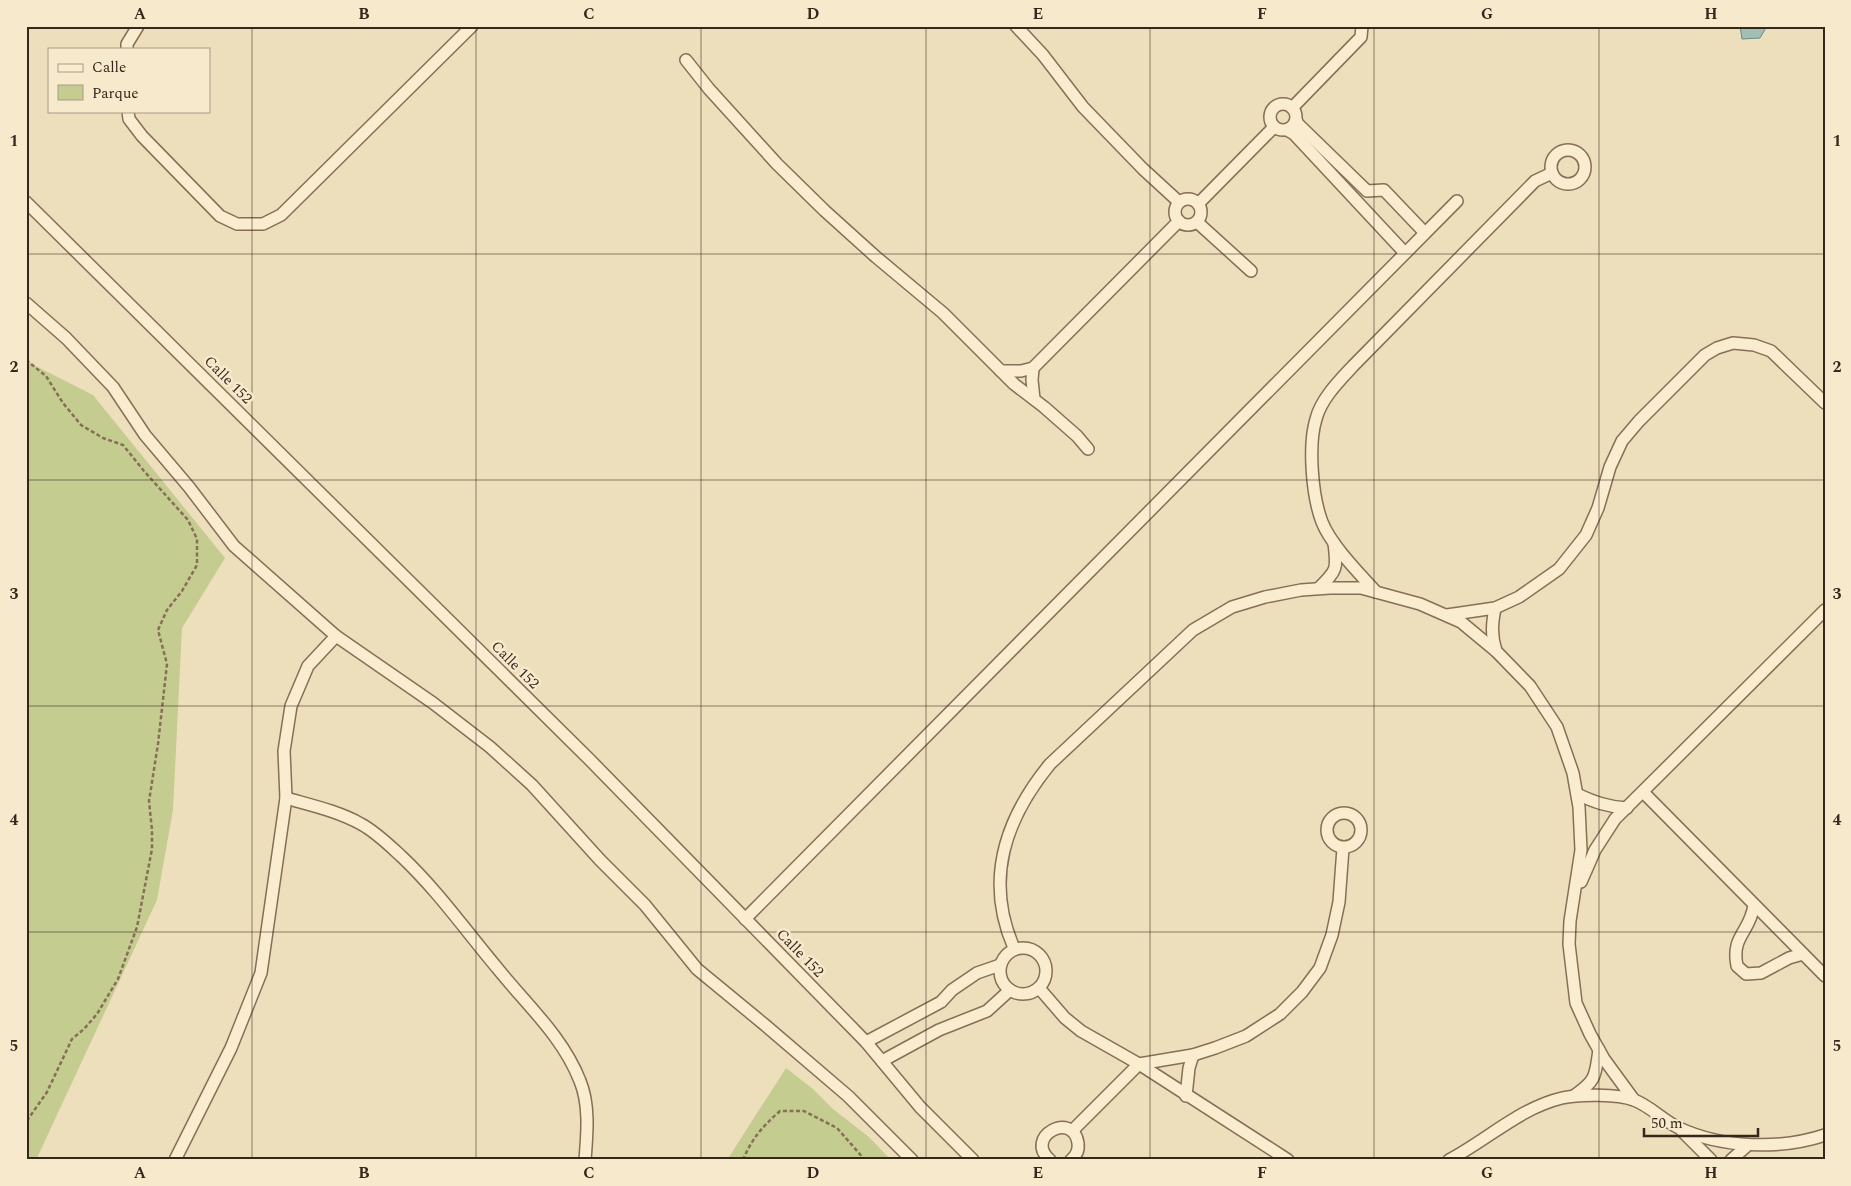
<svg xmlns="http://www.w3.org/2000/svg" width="1851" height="1186" viewBox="0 0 1851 1186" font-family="Spectral,serif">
<rect width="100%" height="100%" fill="#eedfbc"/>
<g fill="#c5cc90">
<polygon points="26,361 93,395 225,558 182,628 173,810 157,900 36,1160 26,1160"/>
<polygon points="786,1068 813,1089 833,1109 869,1137 891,1160 727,1160"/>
</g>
<polygon fill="#a0bfb6" stroke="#688d83" points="1740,26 1767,26 1760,38 1742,39"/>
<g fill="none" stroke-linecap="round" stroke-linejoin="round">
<defs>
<g id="street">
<polyline points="1016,26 1043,55 1083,107 1143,169 1179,202"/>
<polyline points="127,49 127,44 138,26"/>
<polyline points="686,60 709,89 777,164 825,211 876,257 943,313 1014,384 1044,407 1077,436 1088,449"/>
<circle cx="1283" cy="117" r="13"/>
<polyline points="1292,108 1361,37 1362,26"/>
<polyline points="128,111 129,119 142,136 220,216 237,224 263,224 281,215 472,26"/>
<polyline points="1296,120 1298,124 1367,191 1384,190 1425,233"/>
<polyline points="1287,130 1294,134 1405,253"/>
<circle cx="1568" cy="167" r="17"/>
<circle cx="1188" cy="212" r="13"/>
<polyline points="26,202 590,760 866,1042 920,1107 973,1160"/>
<polyline points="1198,204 1274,127"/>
<polyline points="1197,222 1251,271"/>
<polyline points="26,303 66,338 113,387 145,435 189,487 234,546 336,636 433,703 490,747 532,785 600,860 645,905 697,969 765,1025 848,1096 912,1160"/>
<polyline points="1033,368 1032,380 1034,399"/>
<polyline points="1001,371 1021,371 1033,368 1179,221"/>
<path d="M1319,588C1338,569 1337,569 1334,543"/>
<path d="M1376,592C1359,573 1331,545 1322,522C1312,496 1308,445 1316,419C1321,399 1339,381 1353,366L1535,181L1552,173"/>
<path d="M1495,608C1492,624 1491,635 1496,651"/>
<polyline points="1447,615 1495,608 1519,597 1559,569 1586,535 1598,508 1610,467 1622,441 1639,421 1705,355 1717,348 1733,343 1754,345 1771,351 1825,403"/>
<polyline points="1643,792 1825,976"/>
<path d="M1577,794C1594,802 1608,807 1627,808"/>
<path d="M286,798C310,805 338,811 361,824C376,832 389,845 402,857C438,891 466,931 498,969C527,1005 563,1037 580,1081C590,1105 587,1135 585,1160"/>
<circle cx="1344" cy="830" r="17"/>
<polyline points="1581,882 1595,850 1615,819 1825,610"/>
<path d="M1754,905C1750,933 1731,935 1737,966L1746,974L1761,973L1789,958L1803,954"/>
<polyline points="745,919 1457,201"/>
<circle cx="1023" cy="971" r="23"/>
<path d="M1014,948C984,880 1005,819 1050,764L1193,630L1232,607L1265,597L1301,590L1330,588H1361L1420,604L1461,622L1496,651L1530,686L1557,727L1573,773L1579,807L1581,850L1570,921L1569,944L1576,1003L1590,1034L1604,1059L1634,1100"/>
<polyline points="1039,988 1065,1018 1081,1031 1139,1064 1288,1160"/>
<polyline points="866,1042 941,1002 952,990 977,973 1000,965"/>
<polyline points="882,1061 939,1030 987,1011 1010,990"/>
<path d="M1575,1095C1597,1080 1595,1075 1599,1050"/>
<polyline points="1186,1096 1189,1068 1193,1055"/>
<polyline points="1072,1131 1139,1064 1193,1055 1215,1048 1246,1036 1280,1014 1302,992 1320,968 1332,935 1339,902 1343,848"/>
<polyline points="1682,1131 1711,1160"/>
<polyline points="175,1160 231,1048 261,973 286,798 284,751 291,706 308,666 336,636"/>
<path d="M1050,1160C1023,1137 1073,1110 1078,1143C1079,1150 1076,1156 1071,1160"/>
<path d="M1449,1160C1487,1140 1520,1108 1562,1098C1579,1094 1618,1094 1634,1100C1650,1106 1664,1121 1679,1128C1722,1148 1780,1150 1825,1135"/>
<polyline points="1731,1160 1748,1145"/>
</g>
</defs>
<use href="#street" stroke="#866f56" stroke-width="14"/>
<g stroke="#866f56" stroke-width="2.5" stroke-dasharray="4 2.5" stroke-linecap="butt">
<polyline points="26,360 46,376 63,403 81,425 103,438 123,445 144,471 188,520 197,539 197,565 182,591 167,610 158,630 167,664 158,744 149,801 152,830 152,849 137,927 118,979 97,1014 84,1029 72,1039 47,1092 26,1122"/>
<path d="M743,1160C752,1138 763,1126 780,1111H804L837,1128L865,1160"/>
</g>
<use href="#street" stroke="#f9eccf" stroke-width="11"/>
</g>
<path fill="none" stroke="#35271b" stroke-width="1" stroke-opacity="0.55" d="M252,26V1160M476,26V1160M701,26V1160M926,26V1160M1150,26V1160M1374,26V1160M1599,26V1160M26,254H1825M26,480H1825M26,706H1825M26,932H1825"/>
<g text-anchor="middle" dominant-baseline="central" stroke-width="5" stroke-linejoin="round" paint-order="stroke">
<g font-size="15" fill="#35271b" stroke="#f6e9cc">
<text transform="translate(228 380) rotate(45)">Calle 152</text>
<text transform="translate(515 665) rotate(45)">Calle 152</text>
<text transform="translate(800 953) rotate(46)">Calle 152</text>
</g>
</g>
<rect width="1851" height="1186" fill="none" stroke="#f6e9cc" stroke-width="55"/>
<rect x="48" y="48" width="162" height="65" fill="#f6e9cc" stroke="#a99b85"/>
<rect x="58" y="64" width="25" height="8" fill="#f9eccf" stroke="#a99b85"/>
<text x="92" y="72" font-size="15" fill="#35271b">Calle</text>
<rect x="58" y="85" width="25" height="15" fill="#c5cc90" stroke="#a99b85"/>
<text x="92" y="98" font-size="15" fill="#35271b">Parque</text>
<path d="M1644 1128v8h114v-8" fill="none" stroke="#35271b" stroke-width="2.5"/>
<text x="1651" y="1128" font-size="15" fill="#35271b" stroke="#f6e9cc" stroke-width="4" paint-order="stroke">50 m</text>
<rect x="28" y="28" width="1796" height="1130" fill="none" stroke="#35271b" stroke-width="2"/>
<g font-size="16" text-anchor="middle" font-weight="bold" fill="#35271b">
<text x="140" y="19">A</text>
<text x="364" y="19">B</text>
<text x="589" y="19">C</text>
<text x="813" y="19">D</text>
<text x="1038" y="19">E</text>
<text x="1262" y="19">F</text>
<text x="1487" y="19">G</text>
<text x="1711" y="19">H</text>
<text x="14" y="146">1</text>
<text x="1837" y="146">1</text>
<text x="14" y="372">2</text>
<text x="1837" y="372">2</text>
<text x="14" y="599">3</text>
<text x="1837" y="599">3</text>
<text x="14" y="825">4</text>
<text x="1837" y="825">4</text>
<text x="14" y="1051">5</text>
<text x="1837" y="1051">5</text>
<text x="140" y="1178">A</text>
<text x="364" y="1178">B</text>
<text x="589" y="1178">C</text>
<text x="813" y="1178">D</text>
<text x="1038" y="1178">E</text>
<text x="1262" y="1178">F</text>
<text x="1487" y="1178">G</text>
<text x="1711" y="1178">H</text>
</g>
</svg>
